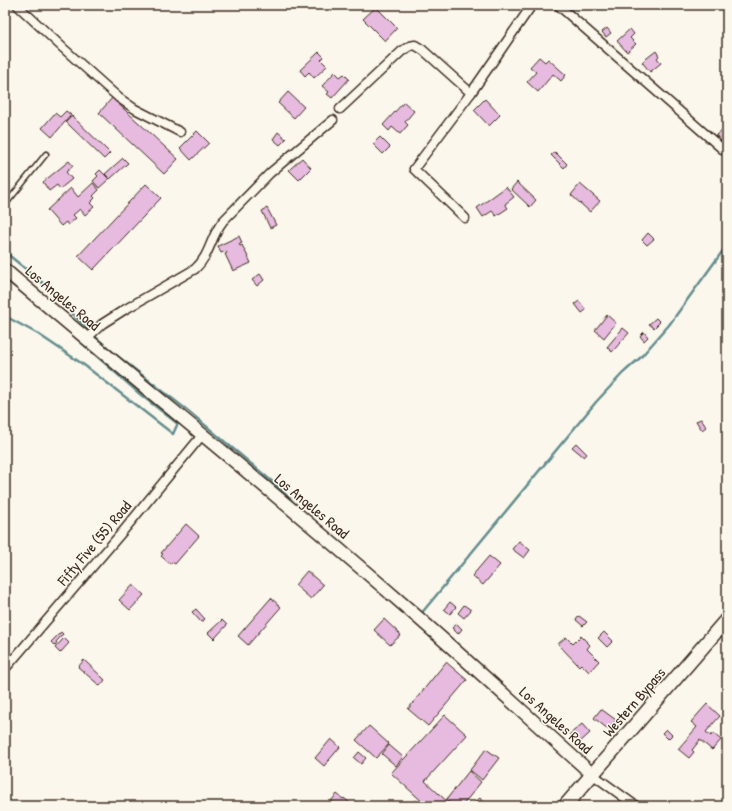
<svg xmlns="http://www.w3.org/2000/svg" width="732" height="811" viewBox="0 0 732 811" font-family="'Patrick Hand',sans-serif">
<rect width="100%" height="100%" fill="#fbf7ec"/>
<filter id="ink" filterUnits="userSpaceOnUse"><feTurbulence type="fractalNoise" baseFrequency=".025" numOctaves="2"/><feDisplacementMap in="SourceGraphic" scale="8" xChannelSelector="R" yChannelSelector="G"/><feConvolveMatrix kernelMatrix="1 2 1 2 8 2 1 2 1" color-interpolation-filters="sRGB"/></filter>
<g filter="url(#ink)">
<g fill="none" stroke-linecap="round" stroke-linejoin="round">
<g stroke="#648d8e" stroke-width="2.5">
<polyline points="5,252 44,284 92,334 115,354 187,410 275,484 299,508"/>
<polyline points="5,279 39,306"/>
<polyline points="5,316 38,334 84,365 173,434 178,423"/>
<polyline points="75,337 141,395 178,424"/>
<polyline points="420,615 596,402 623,373 640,358 669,325 727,245"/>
</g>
</g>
<g fill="#e7badf" stroke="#3b2a1e">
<polygon points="376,7 397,28 385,41 363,19"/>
<polygon points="607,28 611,33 606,37 602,32"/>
<polygon points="630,29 634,34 630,38 636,44 627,52 617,41"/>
<polygon points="656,51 659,56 657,58 661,63 650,72 642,62"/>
<polygon points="319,52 324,57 321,60 327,66 314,78 309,72 305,76 300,70"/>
<polygon points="539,57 545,62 548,59 566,75 561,81 553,74 538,92 527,82 536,72 530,67"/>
<polygon points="335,72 340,77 344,74 349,79 332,98 327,94 329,92 322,86"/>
<polygon points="288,92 304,107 294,118 278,103"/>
<polygon points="112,98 178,159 164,174 99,113"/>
<polygon points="485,99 500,115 489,126 474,110"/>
<polygon points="404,102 414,111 405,122 408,125 400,134 392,127 389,131 383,125"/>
<polygon points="66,111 71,115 52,137 42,128 55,113 60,117"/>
<polygon points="72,116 110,153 104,159 66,122"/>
<polygon points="722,130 727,136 727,142 724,145 716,135"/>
<polygon points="197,131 209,143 191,160 180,148"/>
<polygon points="278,132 286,139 280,145 273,139"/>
<polygon points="380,137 390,147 383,154 373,144"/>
<polygon points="555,152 567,164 564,168 551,155"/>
<polygon points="123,158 128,163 110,179 105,174"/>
<polygon points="302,158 311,168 299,180 289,170"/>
<polygon points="69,161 73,166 66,172 72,179 60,189 57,185 49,191 43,182"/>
<polygon points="100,170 109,179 99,188 93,181 98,176 96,174"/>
<polygon points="517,182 536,200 530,207 511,189"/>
<polygon points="93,183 99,190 93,196 95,198 90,203 94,207 85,215 80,209 73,215 76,218 68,225 66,222 61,226 47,210 71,188 78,197"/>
<polygon points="146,184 161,198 93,270 78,256"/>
<polygon points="580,184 600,201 590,212 571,195"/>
<polygon points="506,187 514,197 505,204 508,208 496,216 492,211 483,217 477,208"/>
<polygon points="267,208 276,225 270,228 262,211"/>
<polygon points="648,233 654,239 647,245 642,240"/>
<polygon points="239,236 242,243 239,244 240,246 242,245 251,263 233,271 225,254 227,253 226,251 221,253 218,246"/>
<polygon points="260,274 264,280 257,286 252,280"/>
<polygon points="579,301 586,310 582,313 575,304"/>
<polygon points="607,315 616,323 604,338 595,330"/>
<polygon points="656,318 660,322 654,328 649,324"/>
<polygon points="623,328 629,333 612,352 607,347"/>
<polygon points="644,332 648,337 644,341 640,336"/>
<polygon points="701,419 706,427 702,430 696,421"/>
<polygon points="576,443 587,454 584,457 572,447"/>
<polygon points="186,524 199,536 175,564 172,562 170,564 161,556 163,554 161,553"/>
<polygon points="519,541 530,550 524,558 512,549"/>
<polygon points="489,556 500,565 483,585 472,576"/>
<polygon points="307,571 323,585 311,599 295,585"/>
<polygon points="133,585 144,595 130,610 119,600"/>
<polygon points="271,598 281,607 248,645 238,636"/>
<polygon points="450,602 456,607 450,614 444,609"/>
<polygon points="464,605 471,610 464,618 458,613"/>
<polygon points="196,609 205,619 201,622 192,612"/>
<polygon points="579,616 587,622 583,626 576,620"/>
<polygon points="384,619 401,635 390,645 374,630"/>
<polygon points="222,620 227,625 214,639 208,633"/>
<polygon points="457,624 462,629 458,634 452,628"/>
<polygon points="61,632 63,634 56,642 57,644 55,646 51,642"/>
<polygon points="604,632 613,641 607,647 598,638"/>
<polygon points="581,636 590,645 587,649 599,661 589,672 581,664 579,666 558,644 566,637 573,644"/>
<polygon points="64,638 69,643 60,653 55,648"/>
<polygon points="84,660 105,680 100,686 78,667"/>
<polygon points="446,662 467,680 428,726 408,709"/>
<polygon points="707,704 720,716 706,732 711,736 713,733 721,740 712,750 700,740 692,750 694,752 689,758 678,749 697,727 691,722"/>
<polygon points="601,709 616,720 609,730 594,718"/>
<polygon points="445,715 467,735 425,781 452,806 427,806 391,773"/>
<polygon points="582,724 590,733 579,743 570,734"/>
<polygon points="369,726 389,744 376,758 356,740"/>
<polygon points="666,729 672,735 668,739 662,733"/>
<polygon points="331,739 340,747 324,766 315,758"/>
<polygon points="389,745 403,757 396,766 382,754"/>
<polygon points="486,749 499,758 482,780 470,770"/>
<polygon points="359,752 366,758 361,764 354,758"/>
<polygon points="469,771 481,782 462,806 454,806 446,800"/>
<polygon points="337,794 343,799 344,798 351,804 350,806 329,806 333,803 331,801"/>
<polygon points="480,798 486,806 478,806 475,802"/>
<polygon points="415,800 423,806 410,806"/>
</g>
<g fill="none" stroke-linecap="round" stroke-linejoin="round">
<defs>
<polyline id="service" points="5,205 46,154"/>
<g id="minor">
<polyline points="17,5 63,48 119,98 135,109 180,132"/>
<polyline points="558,5 727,153"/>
<polyline points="340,109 402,51 410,46 415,45 423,50 471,93"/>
<polyline points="465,218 414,169 471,93 532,5"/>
<path d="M86,339L102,324L124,310L195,269C211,254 210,237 223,221L270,173L333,120"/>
<polyline points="5,669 124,530 203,434"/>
<polyline points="592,774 636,806"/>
</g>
<path id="secondary" d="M5,270C135,381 269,487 398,600C464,657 527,716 592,774"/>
<polyline id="primary" points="565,806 727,619"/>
</defs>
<use href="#service" stroke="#3b2a1e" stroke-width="7"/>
<use href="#minor" stroke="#3b2a1e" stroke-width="11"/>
<use href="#secondary" stroke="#3b2a1e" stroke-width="15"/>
<use href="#primary" stroke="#3b2a1e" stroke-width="16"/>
<use href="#service" stroke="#fbf7ec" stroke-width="4"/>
<use href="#minor" stroke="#fbf7ec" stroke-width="8"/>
<use href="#secondary" stroke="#fbf7ec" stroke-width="12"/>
<use href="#primary" stroke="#fbf7ec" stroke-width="13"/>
</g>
</g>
<g text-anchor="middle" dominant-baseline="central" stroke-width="3" stroke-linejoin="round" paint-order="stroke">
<g font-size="15" fill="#3b2a1e" stroke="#fbf7ec">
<text transform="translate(63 298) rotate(40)">Los Angeles Road</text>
<text transform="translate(312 506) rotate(40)">Los Angeles Road</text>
<text transform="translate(94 543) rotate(-50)">Fifty Five (55) Road</text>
<text transform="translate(634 702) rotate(-49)">Western Bypass</text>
<text transform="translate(556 720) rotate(42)">Los Angeles Road</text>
</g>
</g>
<rect width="732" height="811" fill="none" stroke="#fbf7ec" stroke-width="20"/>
<rect x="10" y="10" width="712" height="791" fill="none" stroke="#3b2a1e" stroke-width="1.5" filter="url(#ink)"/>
</svg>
